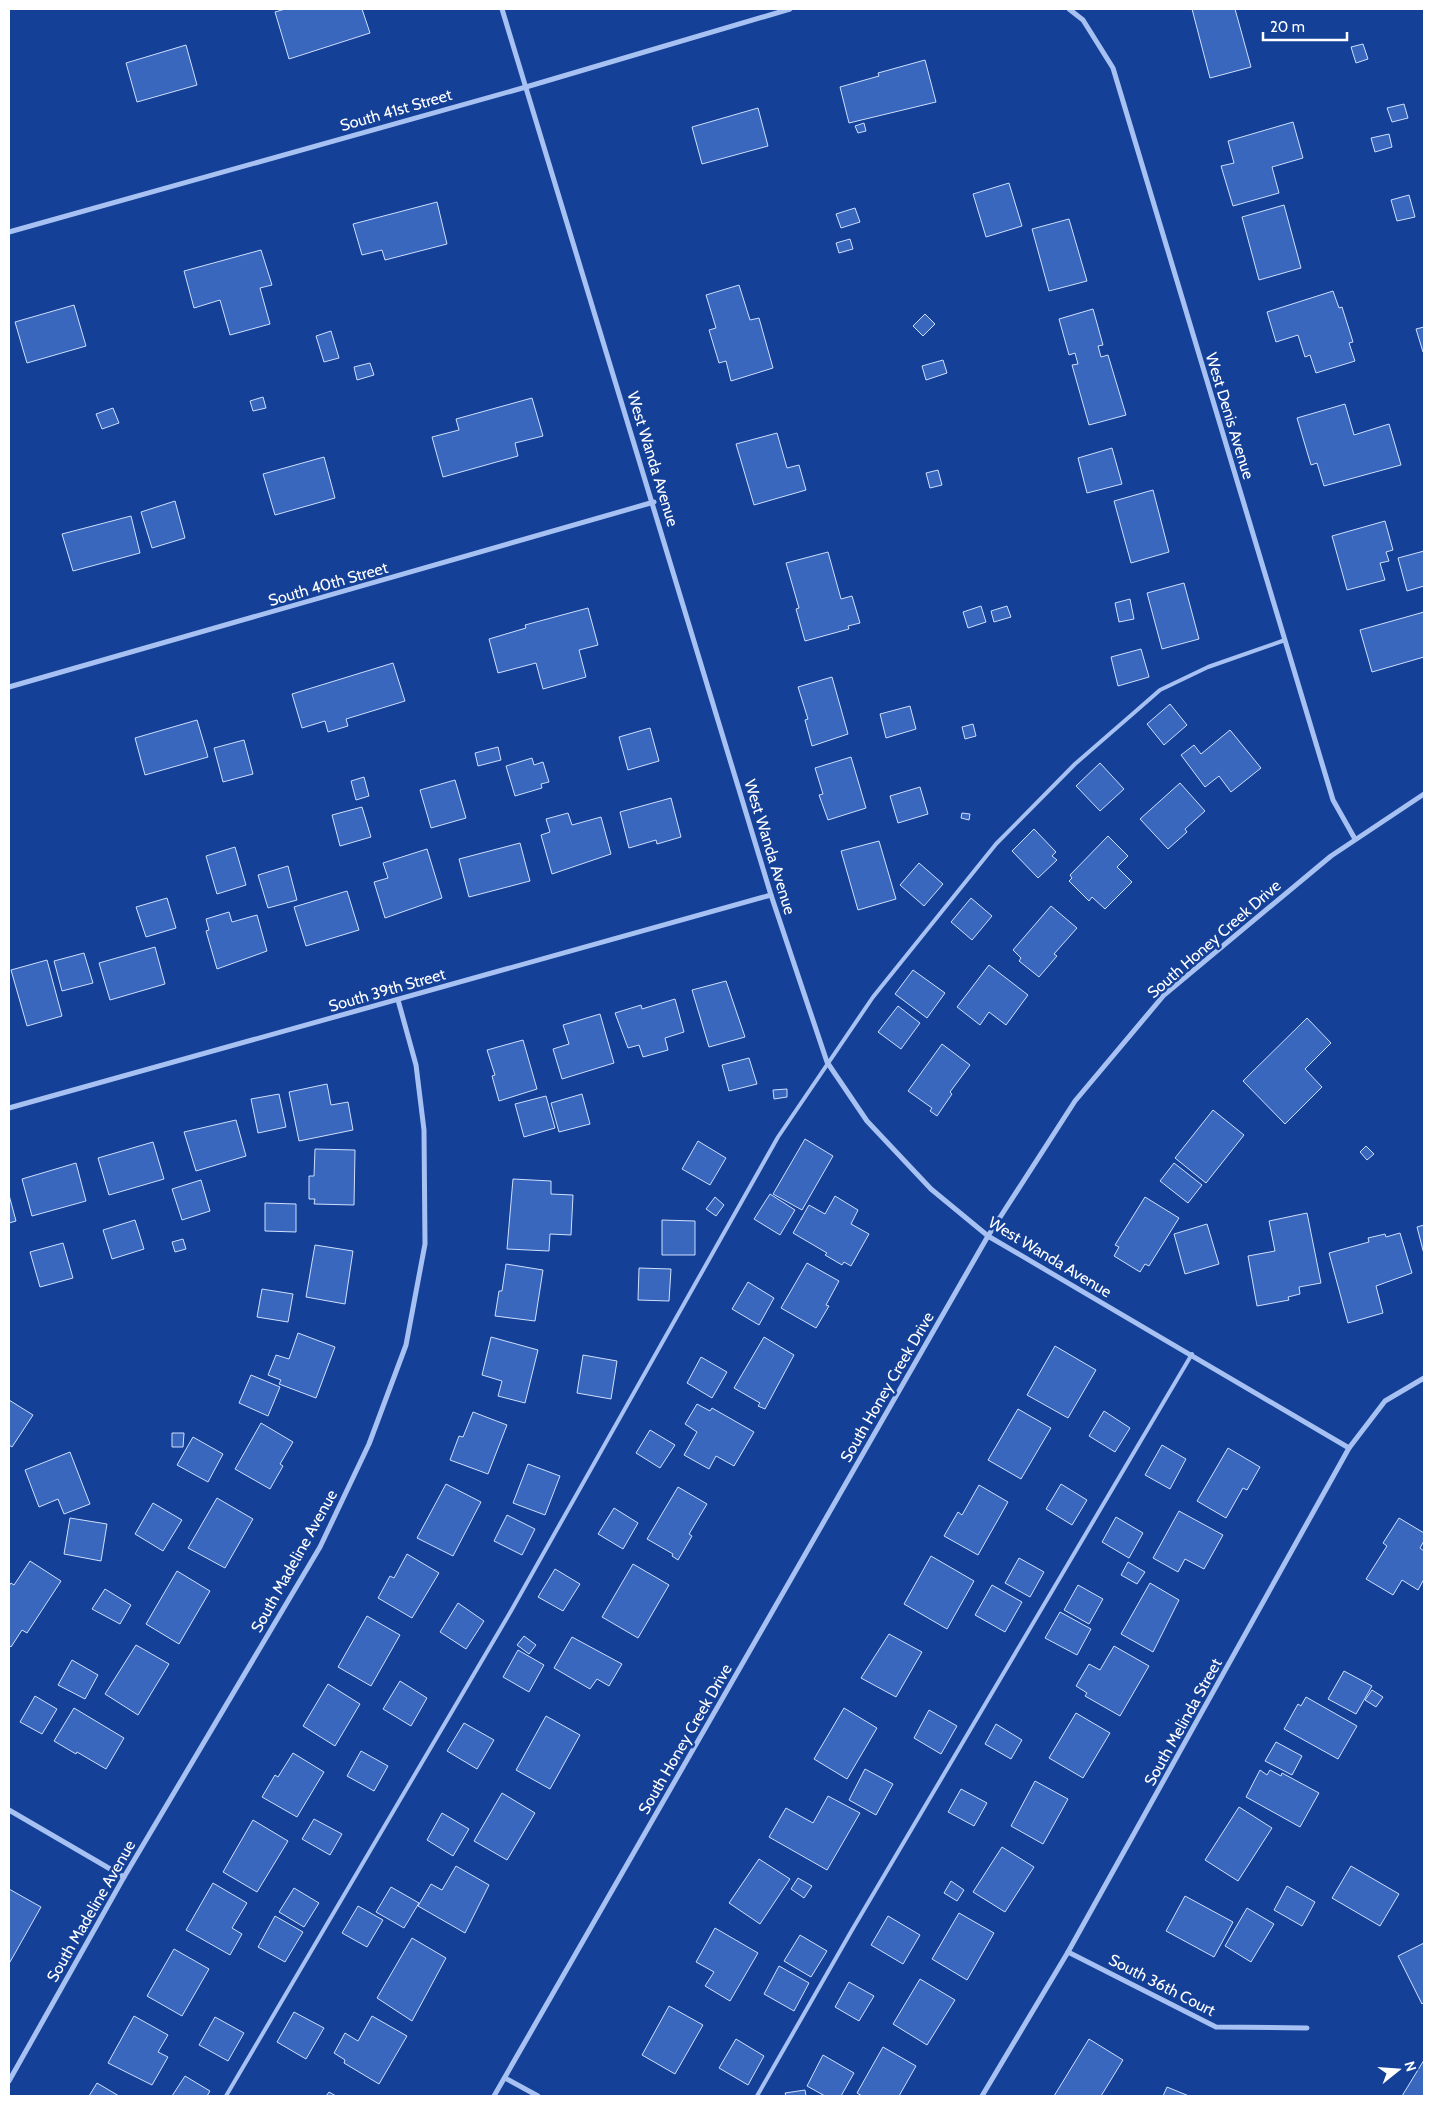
<svg xmlns="http://www.w3.org/2000/svg" width="1433" height="2105" viewBox="0 0 1433 2105" font-family="Cabin,sans-serif">
<rect width="100%" height="100%" fill="#154097"/>
<g fill="#3967bd" stroke="#cedffd">
<polygon points="285,9 362,9 370,33 289,59 275,12"/>
<polygon points="1192,9 1235,9 1251,67 1210,78"/>
<polygon points="1363,44 1368,59 1356,63 1351,47"/>
<polygon points="186,45 197,85 137,102 126,63"/>
<polygon points="925,60 936,102 849,123 840,87 879,76 878,73"/>
<polygon points="1404,104 1408,118 1392,122 1387,108"/>
<polygon points="758,108 768,146 702,164 692,127"/>
<polygon points="1293,122 1303,158 1272,167 1279,193 1233,206 1221,166 1234,163 1228,141"/>
<polygon points="864,123 866,131 858,133 855,126"/>
<polygon points="1389,134 1392,147 1375,152 1371,138"/>
<polygon points="1009,183 1022,226 986,237 973,194"/>
<polygon points="1409,195 1415,217 1397,221 1391,200"/>
<polygon points="437,202 447,244 385,260 382,250 362,255 353,224"/>
<polygon points="1284,205 1301,268 1259,280 1242,217"/>
<polygon points="855,208 860,222 841,228 836,214"/>
<polygon points="1069,219 1087,281 1049,291 1032,229"/>
<polygon points="850,239 853,249 839,253 836,243"/>
<polygon points="261,250 272,285 260,288 270,324 230,335 220,300 194,308 184,271"/>
<polygon points="739,285 750,320 759,318 773,368 731,381 726,361 719,363 709,330 716,328 706,295"/>
<polygon points="1333,291 1339,308 1342,307 1353,342 1349,343 1355,361 1316,373 1310,355 1305,357 1298,335 1276,342 1267,312"/>
<polygon points="74,305 86,346 27,363 15,322"/>
<polygon points="1093,309 1103,345 1098,346 1101,357 1108,355 1126,415 1089,425 1072,365 1078,364 1075,353 1069,355 1059,319"/>
<polygon points="925,314 935,324 923,336 913,326"/>
<polygon points="1424,327 1424,351 1423,352 1416,329"/>
<polygon points="331,331 339,358 324,362 316,336"/>
<polygon points="943,360 947,373 926,380 922,366"/>
<polygon points="370,363 374,375 357,380 354,367"/>
<polygon points="263,397 266,408 253,411 250,401"/>
<polygon points="532,398 543,436 515,443 518,456 443,477 432,437 459,430 456,419"/>
<polygon points="1345,404 1354,435 1389,424 1401,465 1324,486 1317,463 1311,465 1297,418"/>
<polygon points="113,408 119,423 102,429 96,414"/>
<polygon points="777,433 787,468 799,465 806,490 754,505 736,444"/>
<polygon points="1112,448 1122,484 1087,493 1078,458"/>
<polygon points="324,457 335,498 275,515 263,474"/>
<polygon points="938,470 942,485 930,488 926,473"/>
<polygon points="1153,490 1169,552 1131,563 1114,501"/>
<polygon points="175,501 185,538 152,548 141,512"/>
<polygon points="131,516 140,553 73,571 62,534"/>
<polygon points="1385,521 1393,550 1386,552 1389,561 1380,563 1385,580 1347,590 1332,536"/>
<polygon points="1424,551 1424,586 1407,591 1398,558"/>
<polygon points="828,552 841,599 852,596 860,623 848,626 849,629 805,641 796,609 799,608 786,563"/>
<polygon points="1184,583 1199,639 1162,649 1147,593"/>
<polygon points="1130,599 1134,619 1119,622 1115,603"/>
<polygon points="981,606 986,622 968,628 963,612"/>
<polygon points="1007,606 1011,617 994,622 991,611"/>
<polygon points="588,608 598,645 579,650 586,677 543,689 536,663 498,673 489,639 526,628 525,625"/>
<polygon points="1424,612 1424,657 1372,672 1360,630"/>
<polygon points="1141,649 1149,677 1118,686 1111,657"/>
<polygon points="393,663 405,701 346,719 348,726 328,732 325,721 302,728 292,694"/>
<polygon points="832,677 848,734 812,746 805,720 808,719 798,687"/>
<polygon points="1170,704 1187,725 1164,745 1147,724"/>
<polygon points="910,706 916,729 886,738 880,714"/>
<polygon points="197,720 208,757 145,775 135,738"/>
<polygon points="973,724 976,736 965,739 962,727"/>
<polygon points="650,728 659,761 628,770 619,737"/>
<polygon points="1230,730 1261,768 1231,792 1219,776 1205,787 1181,755 1194,745 1201,754"/>
<polygon points="244,740 253,774 223,782 214,748"/>
<polygon points="498,747 501,760 478,766 475,753"/>
<polygon points="851,757 866,808 828,820 819,795 823,794 815,768"/>
<polygon points="532,758 534,765 543,762 549,782 541,784 542,788 515,796 506,766"/>
<polygon points="1100,763 1124,789 1100,811 1076,786"/>
<polygon points="364,777 369,796 356,800 351,781"/>
<polygon points="455,780 466,818 431,828 420,790"/>
<polygon points="1180,783 1205,811 1185,829 1187,832 1168,849 1140,819"/>
<polygon points="920,787 928,814 898,823 890,796"/>
<polygon points="671,798 681,837 657,844 656,840 629,848 620,812"/>
<polygon points="362,807 371,837 340,846 332,815"/>
<polygon points="568,813 572,825 601,817 611,854 552,874 541,835 550,832 546,819"/>
<polygon points="962,813 970,814 969,820 961,818"/>
<polygon points="1034,829 1056,852 1052,856 1057,860 1038,878 1012,851"/>
<polygon points="1108,836 1128,856 1117,867 1132,882 1105,909 1092,897 1089,901 1069,881 1072,878 1070,875"/>
<polygon points="879,841 896,899 858,910 841,851"/>
<polygon points="520,843 530,881 469,897 459,859"/>
<polygon points="235,847 246,885 217,894 206,856"/>
<polygon points="427,849 442,898 385,918 374,882 388,878 383,863"/>
<polygon points="919,863 943,884 924,906 900,885"/>
<polygon points="288,866 297,900 268,908 258,875"/>
<polygon points="347,891 359,930 306,946 294,907"/>
<polygon points="167,898 176,928 146,937 136,907"/>
<polygon points="971,898 992,916 972,940 951,922"/>
<polygon points="1051,906 1077,928 1054,954 1057,956 1039,977 1019,961 1021,958 1013,950"/>
<polygon points="229,912 232,922 257,915 267,951 217,969 206,931 209,930 206,919"/>
<polygon points="155,947 165,984 110,1000 99,963"/>
<polygon points="84,953 93,983 62,991 54,961"/>
<polygon points="47,960 62,1016 27,1026 11,970"/>
<polygon points="989,965 1028,995 1006,1025 989,1012 980,1025 957,1007"/>
<polygon points="913,970 945,993 927,1018 895,994"/>
<polygon points="726,981 745,1037 709,1047 692,990"/>
<polygon points="675,999 684,1032 665,1038 668,1050 643,1057 639,1045 628,1048 615,1013 641,1005 642,1009"/>
<polygon points="898,1006 920,1023 901,1049 878,1032"/>
<polygon points="600,1014 614,1063 562,1079 553,1049 569,1044 563,1025"/>
<polygon points="1307,1018 1331,1043 1305,1069 1322,1087 1285,1124 1243,1081"/>
<polygon points="523,1040 537,1089 499,1101 492,1076 495,1075 487,1050"/>
<polygon points="942,1044 970,1065 950,1092 952,1094 937,1116 930,1111 932,1108 908,1091"/>
<polygon points="749,1058 757,1084 729,1091 722,1065"/>
<polygon points="327,1084 331,1105 348,1102 353,1130 299,1141 289,1092"/>
<polygon points="787,1089 787,1097 774,1099 773,1090"/>
<polygon points="279,1094 286,1127 258,1133 251,1099"/>
<polygon points="582,1094 590,1124 559,1132 551,1103"/>
<polygon points="546,1096 555,1128 524,1137 515,1104"/>
<polygon points="1213,1110 1244,1135 1206,1183 1175,1158"/>
<polygon points="236,1120 246,1156 196,1171 184,1132"/>
<polygon points="805,1139 833,1156 802,1210 773,1194"/>
<polygon points="698,1141 726,1158 710,1185 682,1169"/>
<polygon points="153,1142 164,1179 109,1195 98,1158"/>
<polygon points="1366,1146 1374,1154 1367,1160 1360,1152"/>
<polygon points="315,1149 355,1150 354,1205 314,1204 315,1199 309,1199 309,1176 314,1176"/>
<polygon points="76,1163 86,1201 32,1216 22,1179"/>
<polygon points="1174,1163 1202,1185 1188,1203 1160,1181"/>
<polygon points="513,1179 551,1181 551,1194 573,1195 571,1235 550,1234 549,1251 507,1249"/>
<polygon points="201,1180 210,1211 182,1220 172,1189"/>
<polygon points="770,1194 795,1210 780,1235 754,1219"/>
<polygon points="9,1195 16,1221 9,1223"/>
<polygon points="835,1196 858,1210 851,1224 869,1234 851,1266 844,1262 842,1265 825,1255 827,1253 793,1233 809,1205 825,1214"/>
<polygon points="715,1197 724,1205 716,1216 706,1209"/>
<polygon points="1145,1197 1179,1218 1149,1266 1145,1264 1140,1272 1114,1256 1119,1247 1115,1245"/>
<polygon points="265,1203 296,1204 296,1232 265,1231"/>
<polygon points="1307,1213 1321,1283 1299,1287 1300,1294 1288,1297 1289,1300 1257,1306 1248,1256 1275,1251 1269,1221"/>
<polygon points="135,1220 144,1249 112,1259 103,1230"/>
<polygon points="662,1220 695,1221 695,1255 662,1255"/>
<polygon points="1207,1224 1219,1264 1185,1274 1174,1234"/>
<polygon points="1424,1225 1424,1254 1417,1227"/>
<polygon points="1400,1233 1412,1273 1376,1286 1383,1313 1348,1323 1329,1253 1369,1242 1368,1238 1385,1234 1386,1237"/>
<polygon points="183,1239 186,1249 175,1252 172,1242"/>
<polygon points="63,1243 73,1278 40,1287 30,1252"/>
<polygon points="315,1245 353,1251 345,1304 306,1297"/>
<polygon points="807,1263 839,1281 826,1305 829,1306 816,1328 781,1308"/>
<polygon points="506,1264 543,1270 535,1321 495,1316 499,1291 502,1291"/>
<polygon points="639,1268 671,1269 669,1301 638,1300"/>
<polygon points="748,1282 774,1298 759,1325 732,1309"/>
<polygon points="262,1289 293,1294 288,1322 257,1317"/>
<polygon points="298,1333 335,1347 316,1398 279,1384 281,1380 268,1375 276,1355 289,1359"/>
<polygon points="491,1337 538,1350 525,1403 498,1396 502,1381 482,1375"/>
<polygon points="764,1337 794,1355 765,1409 758,1406 760,1403 734,1388"/>
<polygon points="1055,1346 1096,1370 1068,1418 1027,1395"/>
<polygon points="583,1355 617,1361 611,1399 577,1393"/>
<polygon points="701,1357 727,1372 712,1398 687,1383"/>
<polygon points="251,1375 280,1387 268,1416 239,1403"/>
<polygon points="9,1400 33,1415 12,1447 9,1445"/>
<polygon points="697,1404 710,1411 712,1408 754,1432 734,1466 716,1456 709,1469 684,1455 697,1432 685,1424"/>
<polygon points="1018,1409 1051,1428 1021,1479 988,1460"/>
<polygon points="1104,1411 1130,1428 1115,1452 1089,1436"/>
<polygon points="473,1412 507,1425 488,1474 450,1460 459,1436 463,1437"/>
<polygon points="261,1423 293,1442 280,1464 283,1466 270,1489 235,1469"/>
<polygon points="650,1430 675,1445 660,1468 636,1453"/>
<polygon points="172,1433 184,1433 183,1447 172,1447"/>
<polygon points="193,1437 223,1454 208,1482 177,1465"/>
<polygon points="1162,1445 1186,1459 1170,1489 1145,1475"/>
<polygon points="1228,1448 1260,1467 1247,1490 1243,1488 1226,1518 1197,1501"/>
<polygon points="70,1452 90,1504 64,1514 58,1499 39,1507 25,1470"/>
<polygon points="528,1464 560,1476 545,1515 513,1503"/>
<polygon points="446,1484 481,1502 453,1556 417,1538"/>
<polygon points="1061,1484 1087,1500 1072,1525 1046,1509"/>
<polygon points="979,1485 1008,1502 978,1555 944,1536 958,1512 962,1515"/>
<polygon points="678,1487 707,1504 689,1534 692,1536 678,1560 672,1556 673,1554 647,1539"/>
<polygon points="217,1498 253,1519 225,1568 188,1548"/>
<polygon points="153,1503 182,1520 163,1551 135,1534"/>
<polygon points="614,1508 638,1523 623,1549 598,1534"/>
<polygon points="1179,1511 1223,1535 1204,1569 1185,1559 1178,1572 1153,1558"/>
<polygon points="507,1515 535,1529 522,1555 494,1541"/>
<polygon points="1116,1517 1143,1533 1129,1558 1102,1542"/>
<polygon points="70,1518 107,1524 101,1561 64,1554"/>
<polygon points="1399,1518 1424,1533 1424,1541 1420,1548 1424,1551 1424,1579 1418,1590 1402,1580 1393,1595 1366,1579 1387,1546 1383,1543"/>
<polygon points="407,1554 439,1573 412,1618 378,1598 390,1576 394,1578"/>
<polygon points="931,1556 974,1581 947,1629 904,1604"/>
<polygon points="1019,1558 1044,1572 1030,1597 1005,1583"/>
<polygon points="30,1561 61,1581 27,1633 22,1630 11,1647 9,1645 9,1586 11,1583 14,1585"/>
<polygon points="1128,1562 1145,1572 1137,1584 1121,1575"/>
<polygon points="633,1564 669,1585 638,1638 602,1617"/>
<polygon points="555,1569 580,1584 563,1611 538,1597"/>
<polygon points="177,1571 210,1591 179,1644 146,1624"/>
<polygon points="1150,1583 1179,1600 1153,1652 1121,1634"/>
<polygon points="992,1585 1022,1602 1005,1632 975,1615"/>
<polygon points="1078,1585 1103,1599 1089,1624 1064,1610"/>
<polygon points="105,1589 131,1605 120,1624 92,1609"/>
<polygon points="458,1603 484,1621 466,1649 440,1632"/>
<polygon points="1060,1612 1091,1629 1077,1655 1045,1638"/>
<polygon points="367,1616 400,1635 371,1686 338,1667"/>
<polygon points="889,1634 922,1652 896,1697 861,1678"/>
<polygon points="524,1636 536,1645 529,1654 517,1645"/>
<polygon points="572,1637 622,1664 609,1686 597,1679 590,1689 554,1668"/>
<polygon points="136,1645 169,1664 138,1715 105,1694"/>
<polygon points="1114,1646 1149,1666 1120,1716 1085,1696 1087,1693 1076,1686 1089,1664 1100,1670"/>
<polygon points="518,1650 544,1665 529,1692 503,1677"/>
<polygon points="72,1660 98,1675 85,1699 58,1685"/>
<polygon points="1344,1671 1372,1686 1356,1714 1328,1699"/>
<polygon points="400,1681 427,1698 411,1726 383,1709"/>
<polygon points="328,1684 360,1704 335,1746 303,1726"/>
<polygon points="1372,1690 1383,1697 1376,1707 1365,1700"/>
<polygon points="35,1696 57,1709 42,1734 20,1722"/>
<polygon points="1306,1697 1357,1726 1338,1759 1284,1729 1298,1704 1301,1706"/>
<polygon points="74,1708 124,1738 106,1769 77,1752 76,1754 54,1741"/>
<polygon points="844,1708 877,1728 847,1779 814,1759"/>
<polygon points="929,1710 957,1726 941,1754 914,1738"/>
<polygon points="1076,1713 1110,1733 1083,1778 1049,1758"/>
<polygon points="546,1716 580,1735 550,1789 516,1770"/>
<polygon points="464,1723 494,1740 477,1769 447,1751"/>
<polygon points="996,1724 1022,1740 1011,1759 985,1744"/>
<polygon points="1276,1742 1302,1756 1292,1775 1265,1761"/>
<polygon points="361,1751 388,1766 374,1791 347,1776"/>
<polygon points="293,1753 324,1772 297,1817 262,1797 275,1775 278,1777"/>
<polygon points="865,1769 893,1784 876,1815 849,1800"/>
<polygon points="1260,1770 1267,1775 1270,1770 1281,1776 1282,1773 1319,1793 1300,1827 1246,1797"/>
<polygon points="1035,1781 1068,1799 1043,1844 1011,1826"/>
<polygon points="961,1789 987,1803 974,1826 948,1812"/>
<polygon points="502,1793 535,1813 507,1860 474,1841"/>
<polygon points="828,1796 860,1813 827,1870 769,1837 786,1808 813,1823"/>
<polygon points="1239,1807 1272,1828 1238,1881 1205,1860"/>
<polygon points="442,1813 469,1829 453,1856 427,1840"/>
<polygon points="314,1819 342,1834 330,1855 302,1839"/>
<polygon points="253,1820 288,1841 257,1892 223,1872"/>
<polygon points="1002,1847 1034,1867 1005,1912 973,1892"/>
<polygon points="759,1859 790,1879 760,1924 729,1903"/>
<polygon points="456,1866 489,1885 465,1933 418,1906 431,1884 442,1890"/>
<polygon points="1351,1866 1399,1894 1380,1926 1332,1898"/>
<polygon points="798,1878 812,1886 804,1898 791,1889"/>
<polygon points="951,1881 964,1890 957,1901 944,1893"/>
<polygon points="213,1883 247,1903 232,1928 242,1934 230,1955 186,1930"/>
<polygon points="1287,1886 1315,1902 1302,1926 1274,1910"/>
<polygon points="391,1887 419,1903 404,1928 376,1912"/>
<polygon points="294,1888 319,1903 304,1927 279,1912"/>
<polygon points="9,1889 41,1907 10,1962 9,1961"/>
<polygon points="1185,1896 1233,1922 1214,1957 1166,1931"/>
<polygon points="358,1906 383,1920 367,1947 342,1933"/>
<polygon points="1247,1908 1274,1924 1251,1962 1225,1946"/>
<polygon points="959,1913 994,1933 967,1980 932,1959"/>
<polygon points="275,1916 303,1932 285,1962 258,1947"/>
<polygon points="888,1916 920,1935 903,1964 871,1945"/>
<polygon points="715,1928 758,1953 730,2001 705,1986 714,1972 696,1962"/>
<polygon points="800,1935 827,1951 811,1977 784,1961"/>
<polygon points="412,1938 446,1958 412,2021 377,1998"/>
<polygon points="1424,1943 1424,2002 1422,2004 1398,1956"/>
<polygon points="174,1949 209,1969 182,2016 147,1996"/>
<polygon points="779,1966 809,1983 794,2011 764,1994"/>
<polygon points="920,1979 955,2000 927,2045 893,2024"/>
<polygon points="849,1982 874,1996 859,2021 835,2007"/>
<polygon points="669,2006 703,2025 675,2074 642,2055"/>
<polygon points="294,2012 324,2028 306,2059 277,2042"/>
<polygon points="134,2016 168,2035 158,2052 168,2057 152,2085 108,2063"/>
<polygon points="372,2016 407,2036 379,2084 344,2063 345,2060 334,2053 345,2033 358,2041"/>
<polygon points="215,2017 244,2033 228,2061 199,2045"/>
<polygon points="736,2039 764,2056 748,2085 719,2068"/>
<polygon points="1089,2039 1123,2060 1101,2096 1054,2096"/>
<polygon points="883,2047 916,2066 899,2096 862,2096 857,2093"/>
<polygon points="823,2055 854,2073 841,2096 825,2096 807,2086"/>
<polygon points="1424,2060 1424,2096 1402,2096"/>
<polygon points="185,2076 210,2091 207,2096 172,2096"/>
<polygon points="97,2083 119,2096 89,2096"/>
<polygon points="1167,2087 1189,2096 1163,2096"/>
<polygon points="805,2090 806,2096 786,2096 785,2093"/>
<polygon points="329,2092 336,2096 326,2096"/>
</g>
<g fill="none" stroke-linecap="round" stroke-linejoin="round">
<g stroke="#a7c1f2" stroke-width="4">
<polyline points="226,2096 511,1611 778,1137 873,997 996,844 1075,764 1136,711 1160,690 1208,667 1285,640"/>
<polyline points="757,2096 852,1930 1192,1354"/>
</g>
<g stroke="#a7c1f2" stroke-width="5">
<polyline points="502,9 771,895 827,1062 867,1121 931,1189 988,1236 1349,1448"/>
<polyline points="1069,9 1083,20 1113,68 1333,800 1355,839"/>
<polyline points="9,232 526,87 790,9"/>
<polyline points="9,687 654,502"/>
<polyline points="9,1108 771,895"/>
<polyline points="9,1810 124,1877"/>
<polyline points="1068,1952 1216,2027 1307,2028"/>
<polyline points="505,2078 538,2096"/>
<polyline points="9,2081 124,1877 320,1547 369,1444 406,1345 425,1244 424,1130 416,1065 398,1000"/>
<polyline points="494,2096 988,1236 1075,1101 1164,995 1331,856 1424,794"/>
<polyline points="982,2096 1068,1952 1349,1448 1385,1401 1424,1378"/>
</g>
</g>
<g text-anchor="middle" dominant-baseline="central" stroke-width="5" stroke-linejoin="round" paint-order="stroke">
<g font-size="16" fill="#fff" stroke="#154097">
<text transform="translate(396 110) rotate(-16)">South 41st Street</text>
<text transform="translate(1230 416) rotate(73)">West Denis Avenue</text>
<text transform="translate(653 459) rotate(73)">West Wanda Avenue</text>
<text transform="translate(328 584) rotate(-16)">South 40th Street</text>
<text transform="translate(770 847) rotate(73)">West Wanda Avenue</text>
<text transform="translate(1214 939) rotate(-41)">South Honey Creek Drive</text>
<text transform="translate(387 990) rotate(-16)">South 39th Street</text>
<text transform="translate(1050 1257) rotate(31)">West Wanda Avenue</text>
<text transform="translate(887 1387) rotate(-60)">South Honey Creek Drive</text>
<text transform="translate(294 1561) rotate(-61)">South Madeline Avenue</text>
<text transform="translate(1183 1722) rotate(-61)">South Melinda Street</text>
<text transform="translate(685 1739) rotate(-60)">South Honey Creek Drive</text>
<text transform="translate(91 1911) rotate(-60)">South Madeline Avenue</text>
<text transform="translate(1162 1985) rotate(27)">South 36th Court</text>
</g>
</g>
<rect width="1433" height="2105" fill="none" stroke="#ffffff" stroke-width="20"/>
<g transform="translate(1398 2070) rotate(73)" stroke="#154097" stroke-width="4" paint-order="stroke">
<path d="M0-4L9 19L0 12L-9 19Z" fill="#ffffff"/>
<text y="-8" font-size="14" font-weight="bold" text-anchor="middle" fill="#ffffff">N</text>
</g>
<path d="M1263 32v8h84v-8" fill="none" stroke="#ffffff" stroke-width="2.5"/>
<text x="1270" y="32" font-size="15" fill="#ffffff" stroke="#154097" stroke-width="4" paint-order="stroke">20 m</text>
</svg>
